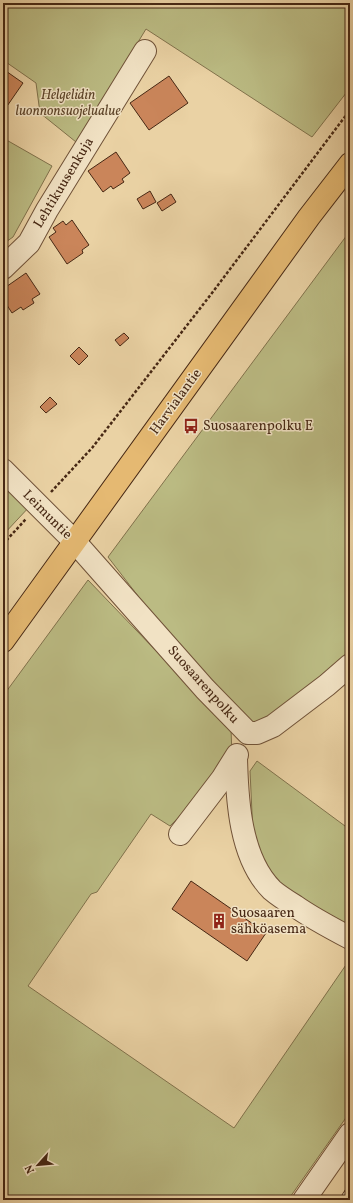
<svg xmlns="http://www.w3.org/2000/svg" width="353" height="1203" viewBox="0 0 353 1203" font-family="Vollkorn,serif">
<rect width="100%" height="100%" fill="#ead2a4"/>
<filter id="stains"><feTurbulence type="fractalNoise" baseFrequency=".005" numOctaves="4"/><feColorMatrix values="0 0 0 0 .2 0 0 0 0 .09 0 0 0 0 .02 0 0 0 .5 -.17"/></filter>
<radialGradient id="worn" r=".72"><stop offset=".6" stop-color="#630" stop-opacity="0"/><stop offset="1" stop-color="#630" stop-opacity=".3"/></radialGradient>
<g fill="#bbbb83" stroke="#81724c">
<polygon points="3,3 350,3 350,88 312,137 146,29 106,95 76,142 40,113 36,83 3,60"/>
<polygon points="3,138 52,166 13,237 3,244"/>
<polygon points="350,231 350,655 259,724 249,725 148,609 108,557"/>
<polygon points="3,477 31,505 3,535"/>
<polygon points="88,580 231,729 232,755 225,770 170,826 151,814 97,892 91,894 28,986 234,1128 350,959 350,1112 288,1200 3,1200 3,696"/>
<polygon points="257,761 345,826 350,811 350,928 275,886 253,834 250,771"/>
</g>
<g fill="#ca855a" stroke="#472814">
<polygon points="3,69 23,83 3,112"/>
<polygon points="169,76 188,103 149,130 130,103"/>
<polygon points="116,152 130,173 122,179 124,182 113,189 111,186 103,192 88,171"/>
<polygon points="150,191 156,202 143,209 137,199"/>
<polygon points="171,194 176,202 162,211 157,203"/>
<polygon points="72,220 89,245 82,250 83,253 67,264 49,237 56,232 53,228 63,221 66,225"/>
<polygon points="26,273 40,294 32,299 34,303 23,310 21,307 12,313 3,299 3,289"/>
<polygon points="124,333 129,338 120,346 115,340"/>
<polygon points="79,347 88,356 79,365 70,356"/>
<polygon points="50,397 57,404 46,413 40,407"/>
<polygon points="191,881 266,933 247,961 172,909"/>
</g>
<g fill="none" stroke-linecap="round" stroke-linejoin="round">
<defs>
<g id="minor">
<polyline points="3,268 29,243 47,210 145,51"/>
<polyline points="3,470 75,542 205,689 248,733 257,733 273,726 327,685 350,665"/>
<path d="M236,758C237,800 240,858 272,890C279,896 287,901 295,906C312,918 331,928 350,938"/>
<polyline points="180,834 222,779 237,755"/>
<polyline points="304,1200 350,1134"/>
</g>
<polyline id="highway" points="3,641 309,217 350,164"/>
</defs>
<use href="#minor" stroke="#705238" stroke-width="24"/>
<use href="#highway" stroke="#472814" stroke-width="24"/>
<g stroke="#472814" stroke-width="2.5" stroke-dasharray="3 2" stroke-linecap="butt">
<polyline points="51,492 92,448 212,293 350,110"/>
<polyline points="3,544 26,519"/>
</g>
<use href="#minor" stroke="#f1e2c4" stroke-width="22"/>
<use href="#highway" stroke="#e5b972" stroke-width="22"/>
<defs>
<polyline id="rail" points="341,1200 350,1186"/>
</defs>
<use href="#rail" stroke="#472814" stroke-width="4.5"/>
<use href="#rail" stroke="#f1e2c4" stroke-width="3" stroke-dasharray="9" stroke-linecap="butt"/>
</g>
<defs>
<symbol id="bus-bare" viewBox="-9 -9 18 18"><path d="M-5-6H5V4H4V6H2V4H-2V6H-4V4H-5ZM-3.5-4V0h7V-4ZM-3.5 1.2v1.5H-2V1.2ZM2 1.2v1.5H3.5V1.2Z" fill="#8f2418" stroke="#f1e2c4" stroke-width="2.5" paint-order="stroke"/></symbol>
<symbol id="building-bare" viewBox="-9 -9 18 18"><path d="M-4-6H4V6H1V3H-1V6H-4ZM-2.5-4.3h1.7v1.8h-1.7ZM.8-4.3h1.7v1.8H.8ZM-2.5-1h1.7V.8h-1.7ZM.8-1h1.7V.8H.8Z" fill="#8f2418" stroke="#f1e2c4" stroke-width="2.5" paint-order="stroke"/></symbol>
</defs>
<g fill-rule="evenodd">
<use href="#bus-bare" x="180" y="415" width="22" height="22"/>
<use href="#building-bare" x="208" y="910" width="22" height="22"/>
</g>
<g text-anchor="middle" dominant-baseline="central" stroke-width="3" stroke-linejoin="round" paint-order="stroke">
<g font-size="14" font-style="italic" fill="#5e452a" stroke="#f1e2c4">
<text x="68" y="95">Helgelidin<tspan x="68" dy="16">luonnonsuojelualue</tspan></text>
</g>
<g font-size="14" fill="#472814" stroke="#f1e2c4">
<text transform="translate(64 183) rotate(-59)">Lehtikuusenkuja</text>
<text transform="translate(176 402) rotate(-54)">Harvialantie</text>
<text transform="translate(47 515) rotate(45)">Leimuntie</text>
<text transform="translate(203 685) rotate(48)">Suosaarenpolku</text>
</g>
<g font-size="14" fill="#472814" stroke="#f1e2c4" text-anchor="start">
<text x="203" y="426">Suosaarenpolku E</text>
<text x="231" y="913">Suosaaren<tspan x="231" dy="16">sähköasema</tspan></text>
</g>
</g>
<rect width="353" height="1203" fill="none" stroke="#ead2a4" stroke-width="16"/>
<rect x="4" y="4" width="345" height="1195" fill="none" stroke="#472814" stroke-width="2"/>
<rect x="8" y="8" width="337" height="1187" fill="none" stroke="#472814"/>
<g transform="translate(38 1165) rotate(243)" stroke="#f1e2c4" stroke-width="3" paint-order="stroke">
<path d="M0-3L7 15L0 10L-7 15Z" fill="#472814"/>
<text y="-6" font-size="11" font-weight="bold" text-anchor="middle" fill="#472814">N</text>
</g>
<rect width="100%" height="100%" filter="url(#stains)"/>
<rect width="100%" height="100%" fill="url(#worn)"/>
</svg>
